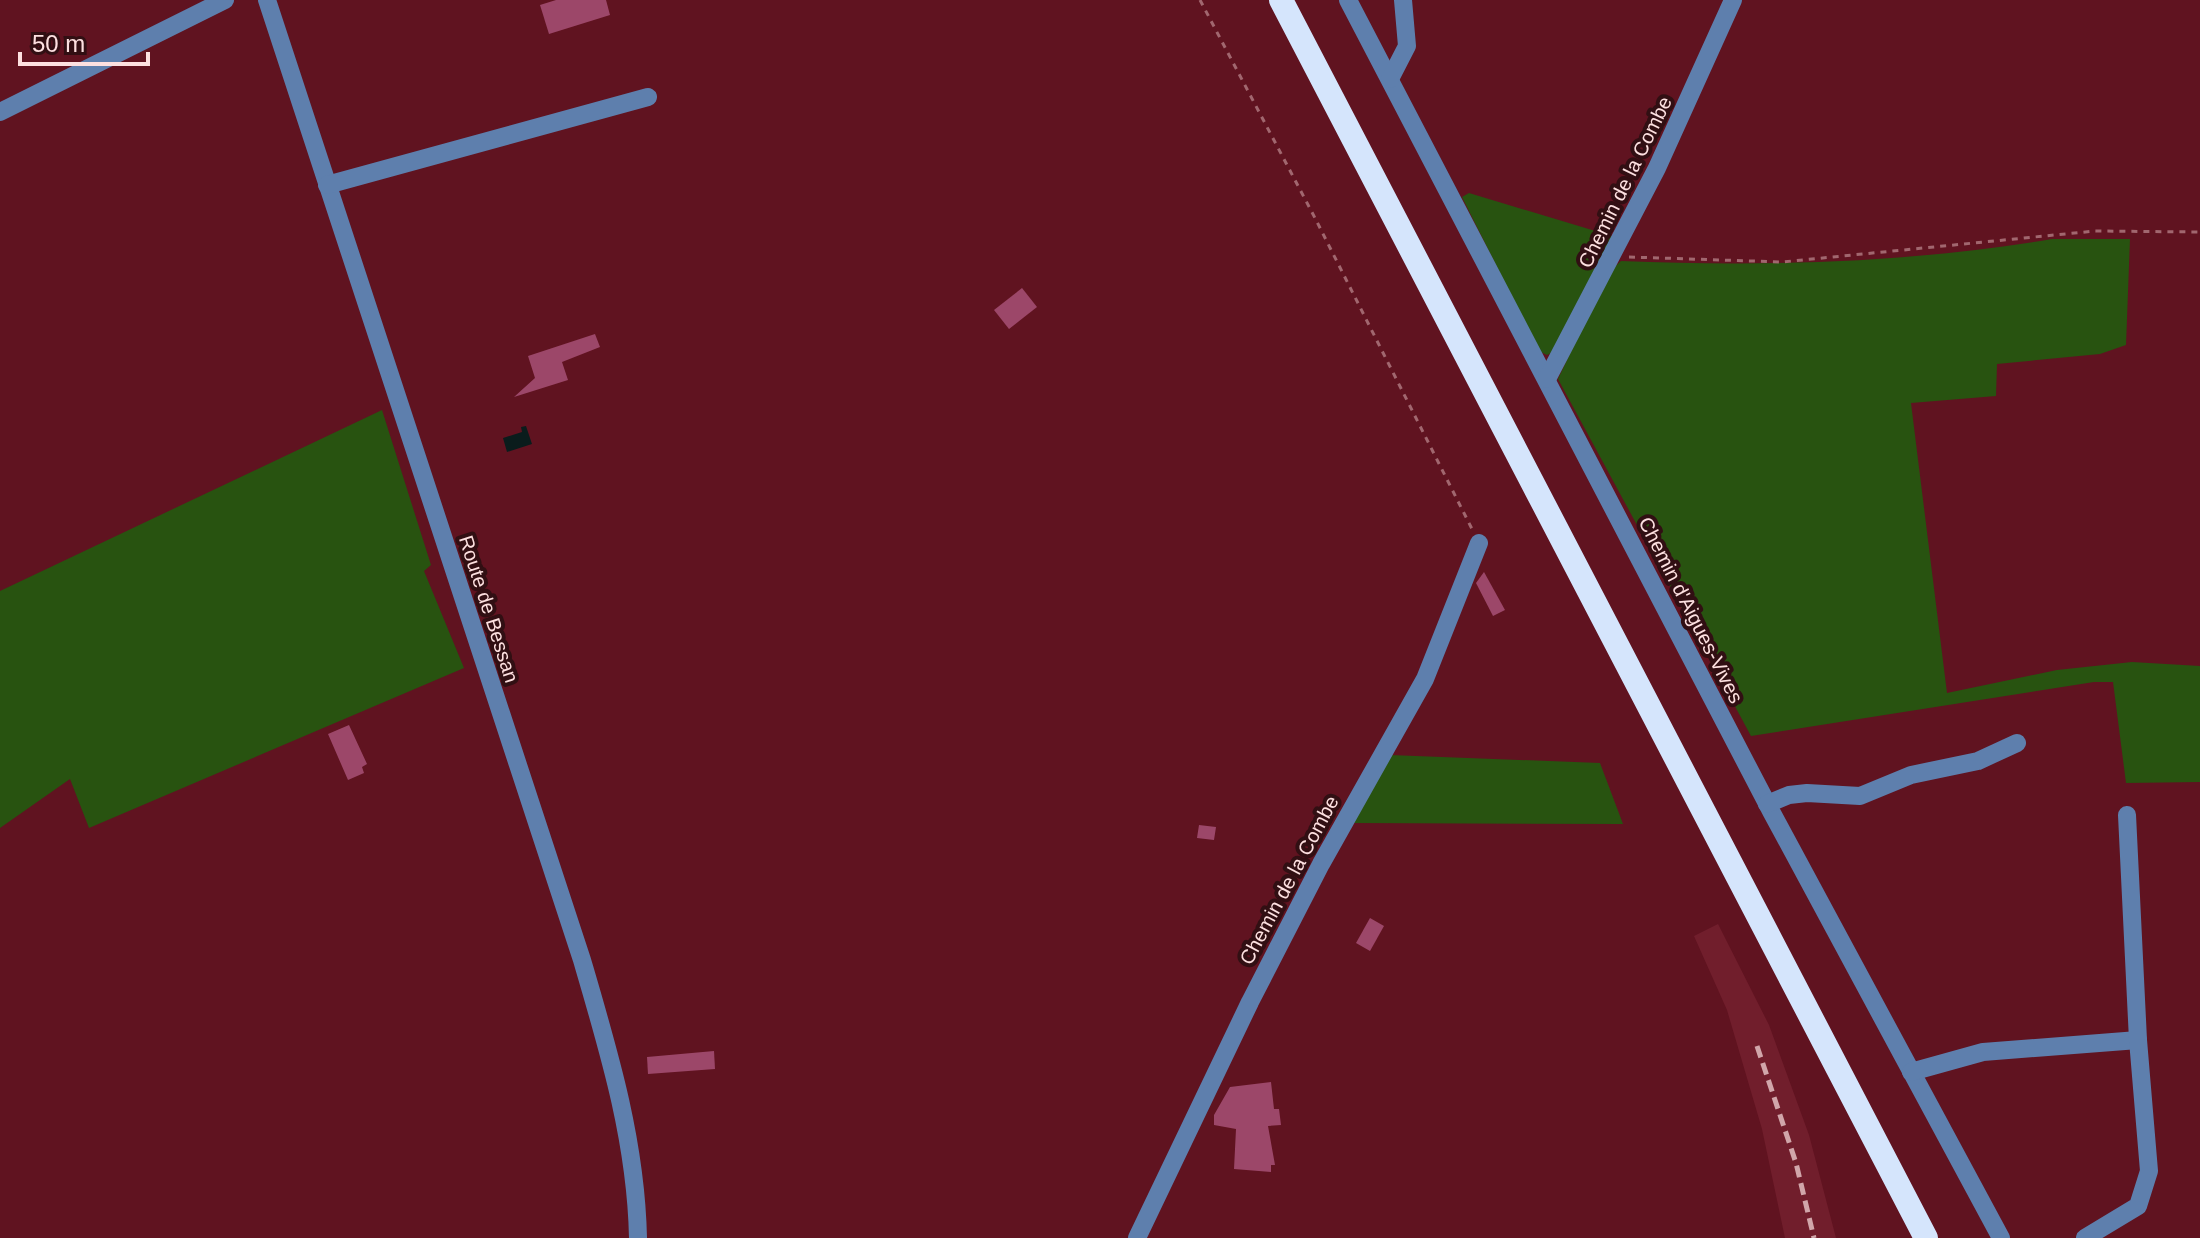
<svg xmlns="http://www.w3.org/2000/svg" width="2200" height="1238" viewBox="0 0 2200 1238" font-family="Arial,sans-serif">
<rect width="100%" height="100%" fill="#601320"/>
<polygon fill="#711e2c" points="1718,924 1769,1025 1809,1135 1836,1238 1785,1238 1762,1129 1727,1010 1694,936"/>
<g fill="#285310">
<polygon points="1469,193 1612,236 1557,350 1547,355 1539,351 1462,197"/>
<path d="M2052,239H2130L2126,345L2100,354L1997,364L1996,396L1911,403L1947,693L2057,670L2132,662L2200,666V782L2126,783L2113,682H2094L1751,736L1558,379L1608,273L1621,261C1765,267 1909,263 2052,239Z"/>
<polygon points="382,410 431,565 424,571 464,668 89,828 70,779 0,828 0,591"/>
<polygon points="1390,755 1600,763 1623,824 1351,823"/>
</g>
<polygon fill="#0a1c1c" points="526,426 532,444 507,452 503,438 522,432 521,427"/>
<g fill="#9c4769">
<polygon points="556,0 606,0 610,15 549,34 540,5"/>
<polygon points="1022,288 1037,307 1009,329 994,310"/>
<polygon points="595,334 600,347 562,362 568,380 514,397 535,378 528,356"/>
<polygon points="1484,572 1505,610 1493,616 1476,583"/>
<polygon points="349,725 367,764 362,767 364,773 348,780 328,734"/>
<polygon points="1199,825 1216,827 1214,840 1197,838"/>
<polygon points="1370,918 1384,926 1370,951 1356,943"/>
<polygon points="714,1051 715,1069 648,1074 647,1057"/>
<polygon points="1271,1082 1274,1109 1279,1109 1281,1125 1268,1126 1275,1165 1271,1165 1271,1172 1234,1169 1236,1129 1214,1125 1214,1115 1230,1087"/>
</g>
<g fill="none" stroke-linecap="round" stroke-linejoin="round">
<g stroke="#a1676f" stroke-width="3" stroke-dasharray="6 6" stroke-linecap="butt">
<polyline points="1200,0 1315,218 1472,529"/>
<polyline points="1629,257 1782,262 2095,231 2200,232"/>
</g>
<g stroke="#5e7fad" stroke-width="18">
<path d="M267,0L582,960C609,1052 636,1141 638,1238"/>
<polyline points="1348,0 1772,813 2001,1238"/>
<polyline points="1390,79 1407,46 1403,0"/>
<polyline points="0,112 225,0"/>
<polyline points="327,185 648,97"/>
<polyline points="1547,379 1657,168 1733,0"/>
<polyline points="1767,804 1789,795 1807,793 1860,796 1911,775 1978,761 2017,743"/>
<polyline points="1911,1072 1983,1052 2138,1040"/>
<polyline points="1137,1238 1250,1002 1321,864 1425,679 1479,543"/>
<polyline points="2085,1238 2138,1206 2149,1171 2138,1040 2127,815"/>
</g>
<polyline stroke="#d5e5fc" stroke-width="24" points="1281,0 1926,1238"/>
<polyline stroke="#d1a6aa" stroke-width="5" stroke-dasharray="12 6" stroke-linecap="butt" points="1757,1046 1796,1163 1814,1238"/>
</g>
<g text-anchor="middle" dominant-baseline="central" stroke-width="8" stroke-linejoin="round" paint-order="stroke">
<g font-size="20" fill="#fde0e0" stroke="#310f13">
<text transform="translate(1625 182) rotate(-64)">Chemin de la Combe</text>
<text transform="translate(489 609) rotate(72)">Route de Bessan</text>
<text transform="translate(1691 610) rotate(63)">Chemin d'Aigues-Vives</text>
<text transform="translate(1289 880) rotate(-62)">Chemin de la Combe</text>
</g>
</g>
<path d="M20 52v12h128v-12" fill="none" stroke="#fde0e0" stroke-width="4"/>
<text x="32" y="52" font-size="24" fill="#fde0e0" stroke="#310f13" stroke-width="6" paint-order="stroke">50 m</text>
</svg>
